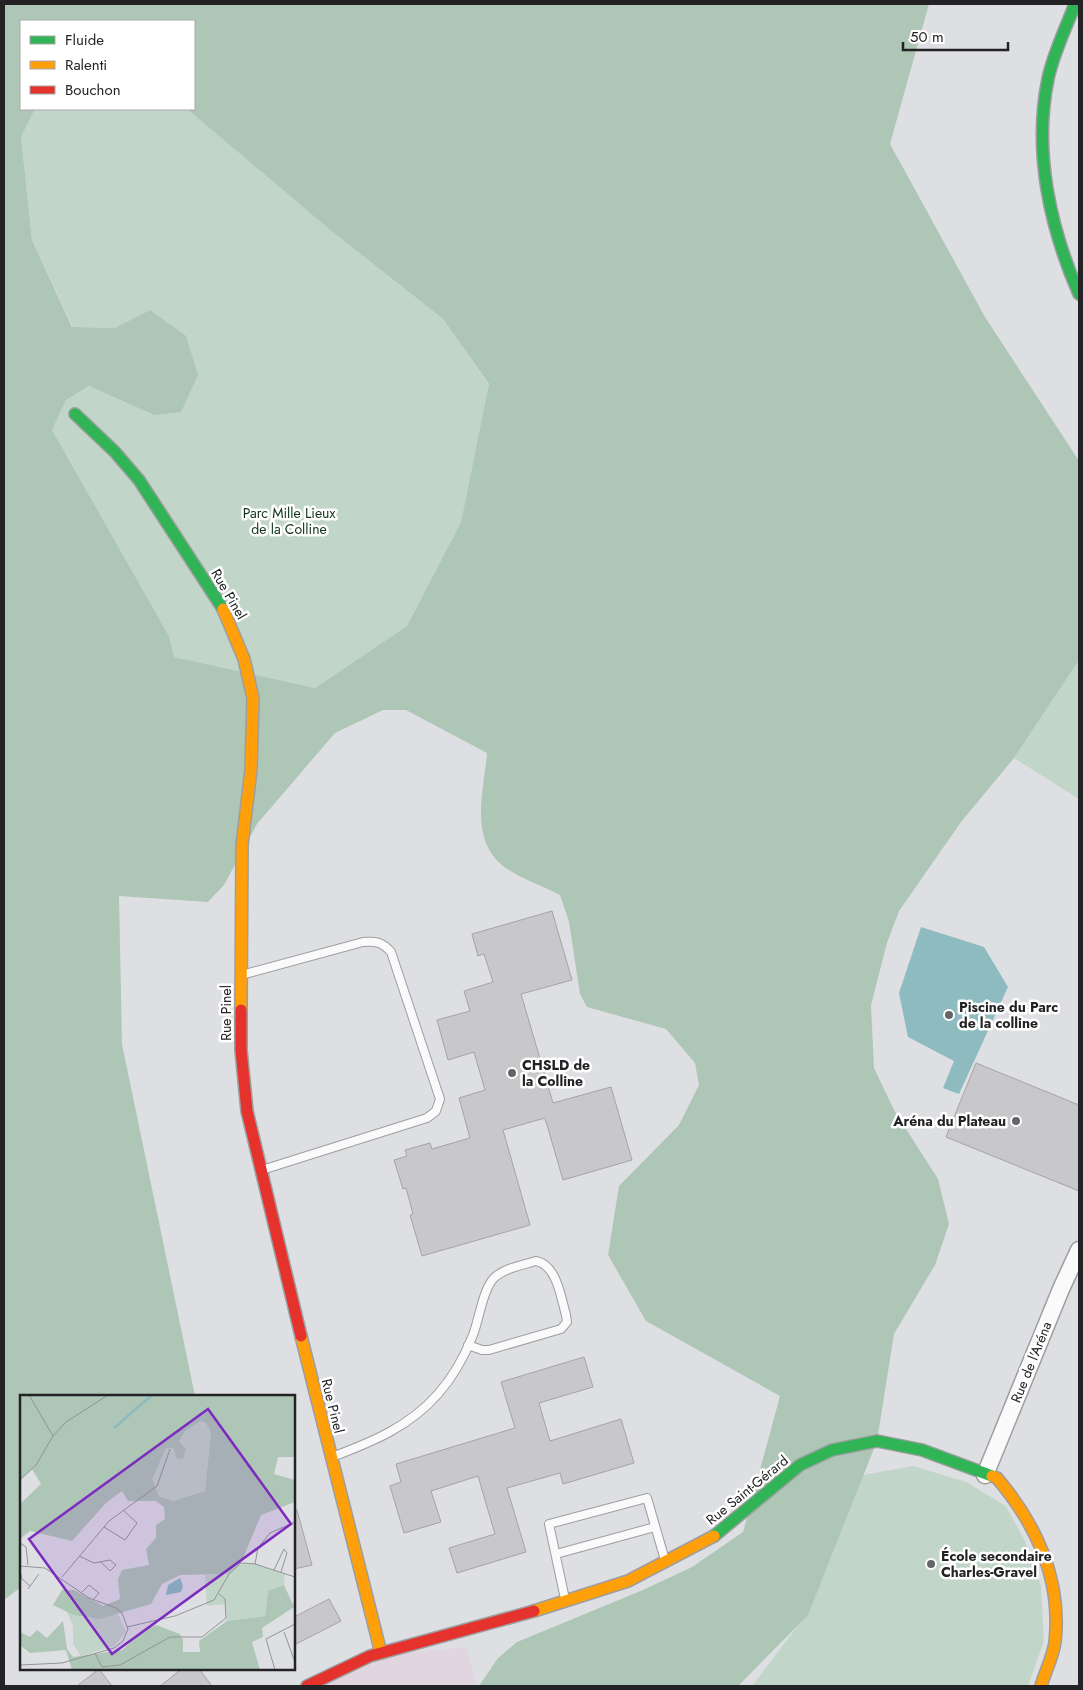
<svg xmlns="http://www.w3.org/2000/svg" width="1083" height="1690" viewBox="0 0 1083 1690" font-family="Jost,sans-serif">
<rect width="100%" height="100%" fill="#dedfe3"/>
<polygon fill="#e1d6df" points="466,1647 477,1686 306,1686 370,1656"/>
<g fill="#c2d5c9">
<polygon points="35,109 187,109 329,229 443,319 489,385 461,522 407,626 315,688 174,657 169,636 52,430 66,400 89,386 154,415 150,310 115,328 73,327 32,240 21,137"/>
<polygon points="1079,660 1079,799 1014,758"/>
<polygon points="913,1466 966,1482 1006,1506 1025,1541 1041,1586 1044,1641 1028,1686 752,1686 809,1611 863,1475"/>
</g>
<path fill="#aec6b6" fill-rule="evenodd" d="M4,4H929L890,144L985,317L1079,461V660L1014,758L961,822L899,911L887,943L871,1005L874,1068L894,1110L938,1179L949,1224L935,1265L894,1334L877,1441L808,1615L738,1686H479L498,1658L517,1642L643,1590L692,1567L743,1532L780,1396L646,1321L608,1255L619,1186L679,1125L699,1085L695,1063L666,1029L587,1007L580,994L569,922L560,895C545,887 514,876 502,865C469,837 484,790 487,753L406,710H383L335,733L257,824L224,885L208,902L119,896L122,1044L195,1396H21V1587L4,1600ZM21,21H194V109H187L329,229L443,319L489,384L461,522L407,626L315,688L174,657L169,636L52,430L66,400L89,386L154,415L181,412L198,375L186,336L150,310L115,328L72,327L32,240L21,137L35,109H21Z"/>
<polygon fill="#8ebbbf" points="921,927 984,947 1008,987 959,1094 943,1088 954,1061 908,1037 899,993"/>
<g fill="#c8c8cb" stroke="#a4a4a6">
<polygon points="552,911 572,980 521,994 553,1103 611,1087 632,1160 563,1180 545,1118 503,1130 530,1225 422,1256 410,1215 413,1214 406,1188 403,1189 394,1160 407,1156 405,1150 430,1143 432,1149 470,1138 459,1098 485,1090 474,1052 448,1060 437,1020 470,1011 464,991 493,982 484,954 478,956 472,934"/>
<polygon points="976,1063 1079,1105 1079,1191 946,1137"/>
<polygon points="584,1357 593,1387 539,1403 550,1441 621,1419 634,1463 563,1484 560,1473 507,1488 526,1552 457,1573 449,1548 495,1534 478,1476 431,1491 441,1522 404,1533 390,1486 401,1482 396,1464 515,1428 501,1382"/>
<polygon points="294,1510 297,1510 312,1565 294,1569"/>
<polygon points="329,1599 341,1621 294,1645 294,1617"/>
<polygon points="99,1669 112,1686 77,1686"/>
<polygon points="182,1669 199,1669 212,1686 160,1686"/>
</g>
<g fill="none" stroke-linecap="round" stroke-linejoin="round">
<defs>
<g id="lane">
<path d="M245,974L363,942C376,941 382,942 391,952L440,1099L436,1111L427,1118L262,1170"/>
<path d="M332,1457C372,1442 409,1427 438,1394C453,1377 465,1355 473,1335C479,1320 483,1289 494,1278C504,1268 523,1265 536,1261C557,1265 561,1298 566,1315L567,1322L561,1329L489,1350H482L468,1345"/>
<polyline points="556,1554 655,1527"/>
<polyline points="565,1599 549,1524 647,1498 665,1560"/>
</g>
<polyline id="street" points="985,1475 1061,1289 1079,1250"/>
<g id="fast">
<path d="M1075,4C1066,28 1053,54 1048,79C1033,151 1050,228 1079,294"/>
<polyline points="75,414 115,452 139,480 223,609"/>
<polyline points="714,1536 800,1465 832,1450 877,1441 922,1450 992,1476"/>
</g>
<g id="slow">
<polyline points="223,609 244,659 253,698 251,770 242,845 241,1010"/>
<polyline points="301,1336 381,1653"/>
<path d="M992,1476L997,1478C1036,1524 1062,1580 1055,1642C1053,1657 1045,1672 1041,1686"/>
<polyline points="534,1611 628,1581 714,1536"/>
</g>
<g id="jam">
<polyline points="241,1010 241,1050 247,1111 301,1336"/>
<polyline points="307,1686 370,1656 534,1611"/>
</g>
</defs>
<use href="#lane" stroke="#9d9ea0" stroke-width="10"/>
<use href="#street" stroke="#9d9ea0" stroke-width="19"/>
<use href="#fast" stroke="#9d9ea0" stroke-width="14"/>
<use href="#slow" stroke="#9d9ea0" stroke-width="14"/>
<use href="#jam" stroke="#9d9ea0" stroke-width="14"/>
<use href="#lane" stroke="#fafafb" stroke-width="8"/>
<use href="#street" stroke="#fafafb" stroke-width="16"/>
<use href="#fast" stroke="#30b455" stroke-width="11"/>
<use href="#slow" stroke="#ff9f0a" stroke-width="11"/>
<use href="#jam" stroke="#e5322d" stroke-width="11"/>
</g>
<g fill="#646568" stroke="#fff" stroke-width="2">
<circle cx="949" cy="1015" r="5"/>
<circle cx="512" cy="1073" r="5"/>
<circle cx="1016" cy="1121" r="5"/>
<circle cx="931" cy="1564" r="5"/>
</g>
<g text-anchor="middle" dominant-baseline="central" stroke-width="5" stroke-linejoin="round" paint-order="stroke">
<g font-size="14" fill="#0e321c" stroke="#fff">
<text x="289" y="513">Parc Mille Lieux<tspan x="289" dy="16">de la Colline</tspan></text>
</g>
<g font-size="14" fill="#232325" stroke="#fff">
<text transform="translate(229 594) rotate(60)">Rue Pinel</text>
<text transform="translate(226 1013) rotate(-90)">Rue Pinel</text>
<text transform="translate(1031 1362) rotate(-68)">Rue de l'Aréna</text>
<text transform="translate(333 1406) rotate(76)">Rue Pinel</text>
<text transform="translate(747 1490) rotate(-39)">Rue Saint-Gérard</text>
</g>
<g font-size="14" font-weight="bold" fill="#232325" stroke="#fff" text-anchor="start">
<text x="959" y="1007">Piscine du Parc<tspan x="959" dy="16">de la colline</tspan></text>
<text x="522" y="1065">CHSLD de<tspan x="522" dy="16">la Colline</tspan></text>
<text x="1006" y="1121" text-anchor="end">Aréna du Plateau</text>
<text x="941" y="1556">École secondaire<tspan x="941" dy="16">Charles-Gravel</tspan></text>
</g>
</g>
<g transform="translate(20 1395)">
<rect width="275" height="275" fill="#dedfe3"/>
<path d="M181,26L186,28L191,38L185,96L153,106L139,101L131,83L146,53L162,52L159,47L165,36ZM235,169L265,179L264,190L248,196L245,221L207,226L206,209L187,211L185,180L209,179L217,170ZM47,217L67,224L98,219L106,237L94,251L61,261L53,249V231Z" fill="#c2d5c9"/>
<path d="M0,0H275V62H258L254,79L275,85V107L241,120L221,168L209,179L160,180L142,189L131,209L79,224L53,220L33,210L42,195H54L83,211L100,204L98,184L102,175L129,170L126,154L136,143V130L145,124L144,112L136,106H108L102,96L86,108L52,146L10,136L0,144V109L21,89L12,74L0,85ZM181,26L186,28L191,38L185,96L153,106L139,101L132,84L146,53H154L156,63L163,64L166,54L159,47L165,36ZM264,190L274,212L242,233L243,242L232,247L240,275H52L46,255L10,258L0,250V237L10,242L17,235L27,243L43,226L47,254L53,262L102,255L124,235L136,230L160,239L163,245V257H180L179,246L207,226L245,221L248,196Z" fill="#aec6b6" fill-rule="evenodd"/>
<path d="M160,183L163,191L161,197L146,200L148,190Z" fill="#8ebbbf"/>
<path fill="none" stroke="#8ebbbf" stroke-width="2.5" d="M94,33L132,0"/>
<path fill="none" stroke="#939497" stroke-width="1" d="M9,0L33,41M0,85L16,70L33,41L46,27L88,0M84,132L105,145L117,128L103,115M0,148L6,152L8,170M59,161L74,168L90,165L96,170L90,176L81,167M235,169L238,153L250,138L275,127M0,171L25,173L69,203L96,213L102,218L108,234L103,246L94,253L42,268L0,270M254,175L264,154L267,158L261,177M0,176L2,184L10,191M42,182L89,126L137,91L150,54M8,194L19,179M62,197L69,190L79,198L73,205M107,232L155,221L194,205L209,179L221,168L235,169L275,182M264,237L275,267M75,258L82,272L100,270L150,242H182L206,223L205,204L199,199M255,275L246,244L275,229"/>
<path fill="#7b2cbf" fill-opacity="0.15" stroke="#7b2cbf" stroke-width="2.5" d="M188,14L271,129L92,259L9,144Z"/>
<rect width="275" height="275" fill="none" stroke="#232325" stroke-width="2.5"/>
</g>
<rect width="1083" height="1690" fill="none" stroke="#232325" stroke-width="10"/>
<rect x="20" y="20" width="175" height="90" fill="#ffffff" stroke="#a7a7a8"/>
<rect x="30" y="36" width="25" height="8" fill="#30b455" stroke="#a7a7a8"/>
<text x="65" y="45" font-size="15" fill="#232325">Fluide</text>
<rect x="30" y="61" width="25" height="8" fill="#ff9f0a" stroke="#a7a7a8"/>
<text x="65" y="70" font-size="15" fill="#232325">Ralenti</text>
<rect x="30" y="86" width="25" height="8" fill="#e5322d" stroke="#a7a7a8"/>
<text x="65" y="95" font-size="15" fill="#232325">Bouchon</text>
<path d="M903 42v8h105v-8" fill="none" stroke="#232325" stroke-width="2.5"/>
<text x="910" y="42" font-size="15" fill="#232325" stroke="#ffffff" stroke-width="4" paint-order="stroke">50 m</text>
</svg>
